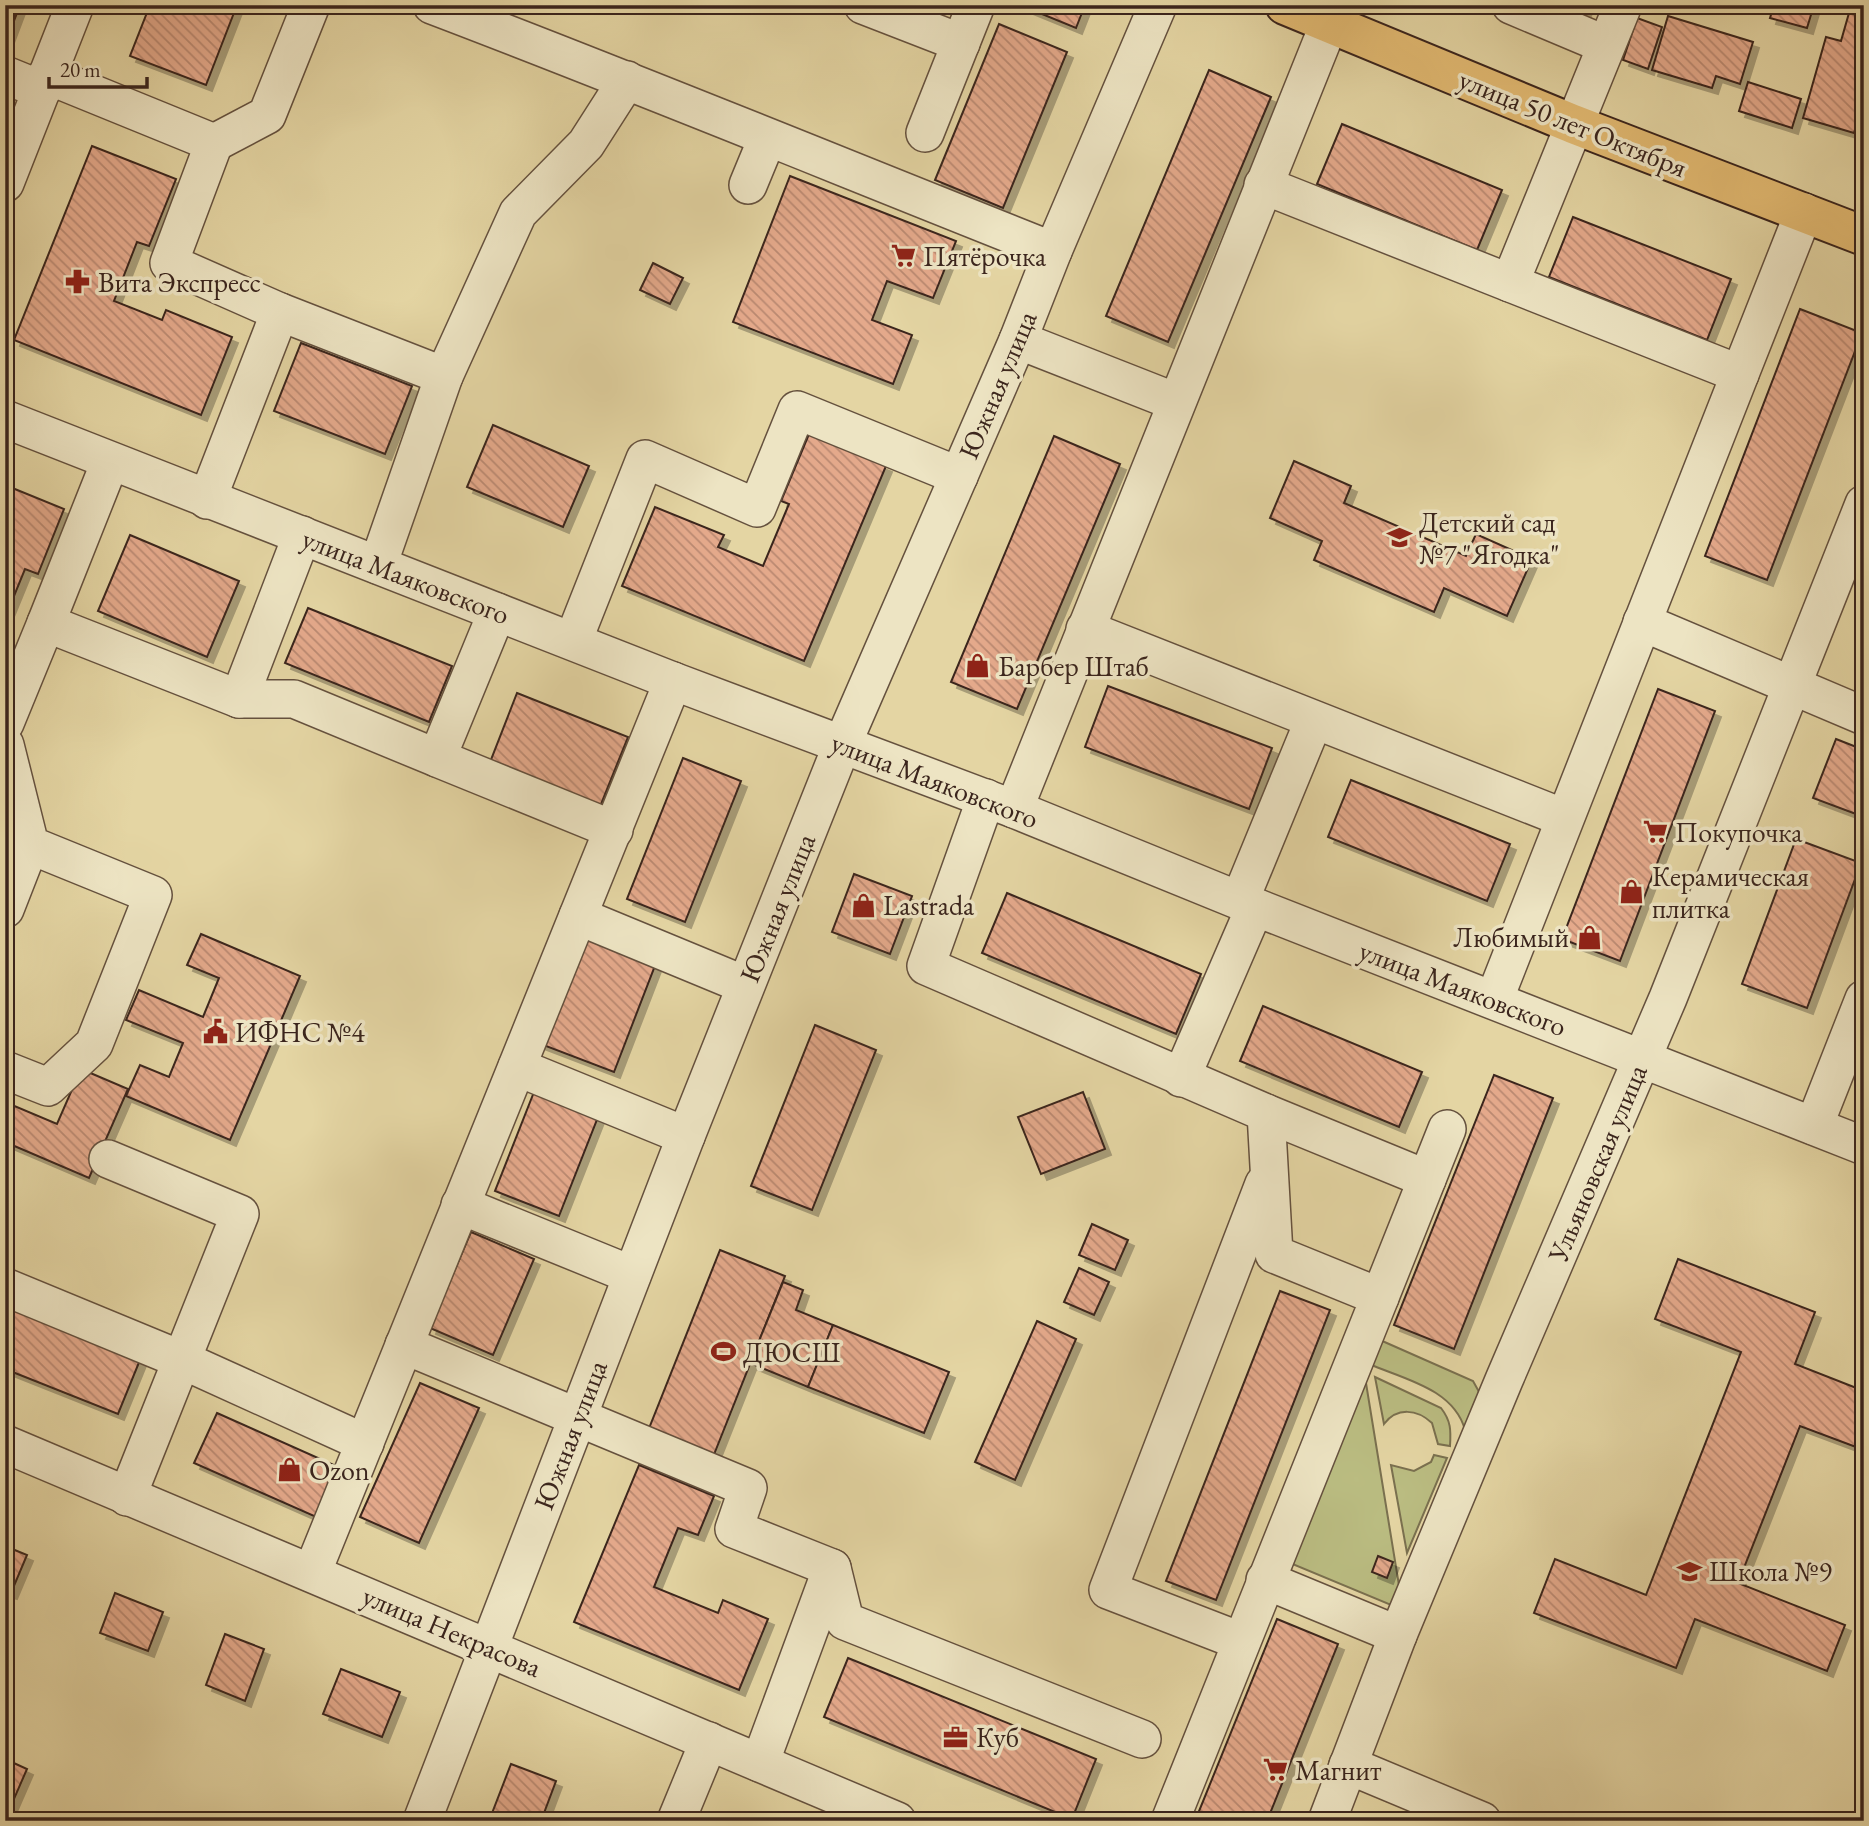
<svg xmlns="http://www.w3.org/2000/svg" width="1869" height="1826" viewBox="0 0 1869 1826" font-family="'EB Garamond',serif">
<defs>
<pattern id="building-back-hatch" width="6" height="6" patternUnits="userSpaceOnUse" patternTransform="scale(1.75)"><rect width="6" height="6" fill="#e4a98b"/><path d="M-1 5l2 2M0 0l6 6M5-1l2 2" fill="none" stroke="#ba8971"/></pattern>
<filter id="shadow"><feDropShadow dx="6" dy="6" stdDeviation="0" flood-color="#0004"/></filter>
</defs>
<rect width="100%" height="100%" fill="#e4d5a3"/>
<filter id="stains"><feTurbulence type="fractalNoise" baseFrequency=".00286" numOctaves="4"/><feColorMatrix values="0 0 0 0 .2 0 0 0 0 .09 0 0 0 0 .02 0 0 0 .5 -.17"/></filter>
<radialGradient id="worn" r=".72"><stop offset=".6" stop-color="#630" stop-opacity="0"/><stop offset="1" stop-color="#630" stop-opacity=".3"/></radialGradient>
<g fill="#babc81" stroke="#7a704f" stroke-width="2">
<path d="M1380,1340L1473,1381L1483,1399L1465,1430C1454,1389 1404,1379 1369,1364Z"/>
<polygon points="1365,1377 1403,1610 1290,1563"/>
<path d="M1375,1377L1441,1408C1451,1421 1451,1430 1450,1446L1438,1444L1432,1423C1417,1409 1397,1407 1384,1424Z"/>
<polygon points="1434,1455 1447,1458 1407,1553 1391,1465 1414,1471 1431,1462"/>
</g>
<g fill="url(#building-back-hatch)" stroke="#3b251d" stroke-width="2" filter="url(#shadow)">
<polygon points="5,5 20,5 5,45"/>
<polygon points="150,5 237,5 206,85 130,56"/>
<polygon points="1020,5 1085,5 1076,28"/>
<polygon points="1559,5 1587,5 1583,15"/>
<polygon points="1774,5 1814,5 1807,28 1770,18"/>
<polygon points="1849,13 1864,17 1864,98 1854,133 1803,118 1826,37 1841,41"/>
<polygon points="1668,16 1753,42 1740,84 1716,76 1712,88 1652,70"/>
<polygon points="1637,18 1662,27 1648,69 1623,60"/>
<polygon points="999,24 1067,52 1003,208 935,180"/>
<polygon points="1209,70 1271,97 1168,342 1106,316"/>
<polygon points="1748,82 1801,99 1792,128 1739,111"/>
<polygon points="1342,124 1502,190 1477,250 1317,184"/>
<polygon points="92,146 176,179 149,246 137,242 114,301 162,320 166,310 232,337 201,415 14,340"/>
<polygon points="790,176 956,241 933,298 887,281 872,320 912,335 893,384 733,322"/>
<polygon points="1573,217 1731,279 1707,340 1549,277"/>
<polygon points="653,263 683,278 670,304 640,290"/>
<polygon points="1800,309 1862,333 1767,580 1705,556"/>
<polygon points="301,343 412,386 385,454 274,411"/>
<polygon points="493,425 589,466 563,527 467,487"/>
<polygon points="809,434 886,466 804,661 622,586 655,507 724,535 718,547 763,566 789,504 781,501"/>
<polygon points="1054,436 1120,464 1017,709 951,682"/>
<polygon points="1294,461 1351,486 1344,503 1466,556 1476,534 1532,559 1507,616 1444,588 1434,612 1314,560 1322,541 1270,518"/>
<polygon points="5,485 64,509 38,574 25,569 5,618"/>
<polygon points="130,535 239,581 207,657 98,611"/>
<polygon points="308,608 452,666 429,722 285,663"/>
<polygon points="1108,686 1272,748 1249,809 1085,747"/>
<polygon points="1658,689 1715,711 1620,961 1562,939"/>
<polygon points="517,693 628,737 597,814 487,770"/>
<polygon points="1836,739 1864,750 1864,817 1813,798"/>
<polygon points="683,758 741,781 685,922 627,899"/>
<polygon points="1351,780 1510,844 1487,901 1328,837"/>
<polygon points="1796,839 1861,863 1807,1008 1742,984"/>
<polygon points="854,874 912,896 890,954 832,932"/>
<polygon points="1007,893 1201,974 1176,1034 982,953"/>
<polygon points="201,934 300,976 230,1140 126,1096 140,1065 169,1077 183,1043 126,1020 139,990 203,1017 219,978 187,965"/>
<polygon points="580,934 656,963 614,1072 538,1043"/>
<polygon points="1263,1006 1422,1072 1399,1127 1240,1061"/>
<polygon points="815,1025 876,1050 812,1210 751,1186"/>
<polygon points="81,1069 128,1089 89,1178 5,1142 5,1102 57,1124"/>
<polygon points="1494,1075 1553,1098 1454,1349 1394,1325"/>
<polygon points="534,1092 598,1117 559,1216 495,1191"/>
<polygon points="1083,1092 1105,1149 1041,1174 1018,1117"/>
<polygon points="1092,1224 1128,1240 1115,1270 1079,1255"/>
<polygon points="471,1232 534,1259 493,1355 430,1328"/>
<polygon points="720,1250 785,1276 713,1457 648,1431"/>
<polygon points="1678,1259 1815,1312 1795,1364 1864,1391 1864,1450 1800,1426 1738,1583 1845,1625 1827,1671 1695,1619 1676,1668 1534,1613 1555,1559 1646,1595 1741,1352 1655,1319"/>
<polygon points="1079,1268 1109,1282 1094,1315 1064,1302"/>
<polygon points="783,1282 803,1290 796,1310 833,1325 808,1387 750,1363"/>
<polygon points="1280,1291 1330,1310 1216,1600 1166,1581"/>
<polygon points="5,1305 140,1360 118,1414 5,1369"/>
<polygon points="1037,1321 1076,1339 1015,1480 975,1462"/>
<polygon points="833,1325 949,1372 924,1433 808,1387"/>
<polygon points="420,1383 479,1408 419,1543 360,1517"/>
<polygon points="217,1413 345,1470 323,1520 194,1463"/>
<polygon points="639,1465 714,1496 698,1535 678,1528 654,1587 718,1613 723,1600 768,1619 739,1690 574,1622"/>
<polygon points="5,1546 27,1555 11,1593 5,1591"/>
<polygon points="1378,1556 1393,1562 1387,1578 1372,1572"/>
<polygon points="115,1593 163,1612 148,1651 100,1633"/>
<polygon points="1277,1619 1338,1644 1267,1821 1195,1821"/>
<polygon points="225,1634 264,1649 245,1701 206,1685"/>
<polygon points="848,1658 1096,1759 1072,1819 824,1717"/>
<polygon points="341,1669 400,1692 382,1737 323,1714"/>
<polygon points="5,1759 27,1769 7,1815 5,1814"/>
<polygon points="511,1764 556,1781 541,1821 489,1821"/>
</g>
<g fill="none" stroke-linecap="round" stroke-linejoin="round">
<defs>
<g id="minor">
<path d="M432,5C640,84 846,169 1053,251"/>
<polyline points="863,5 961,43"/>
<polyline points="1511,5 1606,45"/>
<polyline points="5,75 42,90"/>
<polyline points="47,75 214,143 169,263 280,312 444,376"/>
<polyline points="925,133 976,5"/>
<polyline points="214,143 267,115 311,5"/>
<polyline points="5,183 75,5"/>
<polyline points="748,185 767,139"/>
<polyline points="1263,185 1510,283"/>
<polyline points="1018,340 1176,402"/>
<polyline points="1740,374 1804,212"/>
<polyline points="5,419 673,681 1014,809 1255,907 1864,1146"/>
<polyline points="110,462 46,623 239,699 294,699 437,758"/>
<polyline points="207,500 280,312"/>
<polyline points="378,565 444,376 518,213 586,144 627,80"/>
<polyline points="497,612 437,758 614,830"/>
<polyline points="1642,622 1864,716"/>
<polyline points="1085,629 1564,818"/>
<polyline points="573,641 645,459 757,508 797,410 959,476"/>
<polyline points="239,699 302,535"/>
<polyline points="5,723 46,623"/>
<polyline points="5,745 30,845 153,895 94,1044 48,1087 5,1070"/>
<polyline points="986,798 926,966 1266,1113 1274,1254 1380,1297 1170,1821"/>
<polyline points="1014,809 1329,24"/>
<polyline points="1240,900 1314,720"/>
<polyline points="5,909 30,845"/>
<polyline points="578,916 745,985"/>
<polyline points="1494,1000 1740,374 1510,283 1623,5"/>
<polyline points="517,1067 686,1136"/>
<polyline points="1181,1078 1255,907"/>
<polyline points="1266,1113 1427,1179"/>
<polyline points="1814,1126 1864,999"/>
<polyline points="108,1159 240,1214 127,1497"/>
<polyline points="460,1205 632,1275"/>
<polyline points="5,1287 182,1360 365,1443"/>
<polyline points="1380,1297 1447,1129"/>
<polyline points="404,1345 748,1488 734,1529 832,1568"/>
<polyline points="5,1444 897,1821"/>
<polyline points="312,1573 673,681"/>
<polyline points="1265,1580 1398,1635"/>
<polyline points="1240,1641 1108,1590 1264,1184"/>
<polyline points="760,1763 832,1568 845,1621 1142,1739"/>
<polyline points="1348,1765 1482,1821"/>
<polyline points="422,1821 686,1136 842,745 1018,340 1053,251 1158,5"/>
<polyline points="676,1821 709,1741"/>
<polyline points="1327,1821 1398,1635 1504,1380 1668,998 1864,504"/>
</g>
<polyline id="major" points="1285,5 1573,124 1864,236"/>
</defs>
<use href="#minor" stroke="#65513e" stroke-width="40"/>
<use href="#major" stroke="#3b251d" stroke-width="42"/>
<use href="#minor" stroke="#ede4c3" stroke-width="37"/>
<use href="#major" stroke="#e2ba72" stroke-width="38"/>
</g>
<defs>
<symbol id="supermarket-bare" viewBox="-9 -9 18 18"><path d="M-6-5.5h2.5l.6 2H6L4.5 2H-2.5L-4.4-4H-6ZM-1.5 3.2a1.3 1.3 0 1 0 .1 0ZM3 3.2a1.3 1.3 0 1 0 .1 0Z" fill="#8f2418" stroke="#ede4c3" stroke-width="2.5" paint-order="stroke"/></symbol>
<symbol id="pharmacy-bare" viewBox="-9 -9 18 18"><path d="M-2-6h4v4h4v4h-4v4h-4v-4h-4v-4h4Z" fill="#8f2418" stroke="#ede4c3" stroke-width="2.5" paint-order="stroke"/></symbol>
<symbol id="school-bare" viewBox="-9 -9 18 18"><path d="M0-5L7-2L0 1L-7-2ZM-4 1L0 2.5L4 1V4Q0 6-4 4Z" fill="#8f2418" stroke="#ede4c3" stroke-width="2.5" paint-order="stroke"/></symbol>
<symbol id="shop-bare" viewBox="-9 -9 18 18"><path d="M-5-2.5h2.3a2.7 3.5 0 0 1 5.4 0H5L5.5 6h-11ZM-1.5-2.5h3a1.5 2.3 0 0 0-3 0Z" fill="#8f2418" stroke="#ede4c3" stroke-width="2.5" paint-order="stroke"/></symbol>
<symbol id="civic-bare" viewBox="-9 -9 18 18"><path d="M-.6-6.5H3V-4.5H.6V-3L4-1V1h2V6H-6V1h2V-1L-.6-3ZM-1.2 2.5V6h2.4V2.5Z" fill="#8f2418" stroke="#ede4c3" stroke-width="2.5" paint-order="stroke"/></symbol>
<symbol id="stadium-bare" viewBox="-9 -9 18 18"><path d="M0-5a6.5 5 0 1 0 0 10a6.5 5 0 1 0 0-10ZM-3.5-1.8h7v3.6h-7Z" fill="#8f2418" stroke="#ede4c3" stroke-width="2.5" paint-order="stroke"/></symbol>
<symbol id="office-bare" viewBox="-9 -9 18 18"><path d="M-6-3h4V-5.5h4V-3h4V5H-6ZM-1-4.5V-3h2v-1.5ZM-6 0V1H6V0Z" fill="#8f2418" stroke="#ede4c3" stroke-width="2.5" paint-order="stroke"/></symbol>
</defs>
<g fill-rule="evenodd">
<use href="#supermarket-bare" x="886" y="238" width="35" height="35"/>
<use href="#pharmacy-bare" x="60" y="264" width="35" height="35"/>
<use href="#school-bare" x="1382" y="520" width="35" height="35"/>
<use href="#shop-bare" x="960" y="648" width="35" height="35"/>
<use href="#supermarket-bare" x="1638" y="814" width="35" height="35"/>
<use href="#shop-bare" x="1614" y="874" width="35" height="35"/>
<use href="#shop-bare" x="846" y="888" width="35" height="35"/>
<use href="#shop-bare" x="1572" y="920" width="35" height="35"/>
<use href="#civic-bare" x="198" y="1014" width="35" height="35"/>
<use href="#stadium-bare" x="706" y="1334" width="35" height="35"/>
<use href="#shop-bare" x="272" y="1452" width="35" height="35"/>
<use href="#school-bare" x="1672" y="1554" width="35" height="35"/>
<use href="#office-bare" x="938" y="1720" width="35" height="35"/>
<use href="#supermarket-bare" x="1258" y="1752" width="35" height="35"/>
</g>
<g text-anchor="middle" dominant-baseline="central" stroke-width="7" stroke-linejoin="round" paint-order="stroke">
<g font-size="28" fill="#3b251d" stroke="#ede4c3">
<text transform="translate(1573 123) rotate(22)">улица 50 лет Октября</text>
<text transform="translate(997 385) rotate(-67)">Южная улица</text>
<text transform="translate(406 576) rotate(21)">улица Маяковского</text>
<text transform="translate(935 780) rotate(21)">улица Маяковского</text>
<text transform="translate(777 908) rotate(-68)">Южная улица</text>
<text transform="translate(1463 988) rotate(21)">улица Маяковского</text>
<text transform="translate(1597 1163) rotate(-67)">Ульяновская улица</text>
<text transform="translate(570 1435) rotate(-69)">Южная улица</text>
<text transform="translate(452 1631) rotate(23)">улица Некрасова</text>
</g>
<g font-size="28" fill="#3b251d" stroke="#ede4c3" text-anchor="start">
<text x="923" y="256">Пятёрочка</text>
<text x="98" y="282">Вита Экспресс</text>
<text x="1419" y="522">Детский сад<tspan x="1419" dy="32">№7 "Ягодка"</tspan></text>
<text x="998" y="666">Барбер Штаб</text>
<text x="1675" y="832">Покупочка</text>
<text x="1652" y="876">Керамическая<tspan x="1652" dy="32">плитка</tspan></text>
<text x="883" y="905">Lastrada</text>
<text x="1569" y="937" text-anchor="end">Любимый</text>
<text x="235" y="1032">ИФНС №4</text>
<text x="743" y="1352">ДЮСШ</text>
<text x="309" y="1470">Ozon</text>
<text x="1709" y="1571">Школа №9</text>
<text x="976" y="1737">Куб</text>
<text x="1295" y="1770">Магнит</text>
</g>
</g>
<rect width="1869" height="1826" fill="none" stroke="#e4d5a3" stroke-width="28"/>
<rect x="7" y="7" width="1855" height="1812" fill="none" stroke="#3b251d" stroke-width="3.5"/>
<rect x="14" y="14" width="1841" height="1798" fill="none" stroke="#3b251d" stroke-width="2"/>
<path d="M49 77v10h98v-10" fill="none" stroke="#3b251d" stroke-width="3.5"/>
<text x="60" y="77" font-size="21" fill="#3b251d" stroke="#ede4c3" stroke-width="5" paint-order="stroke">20 m</text>
<rect width="100%" height="100%" filter="url(#stains)"/>
<rect width="100%" height="100%" fill="url(#worn)"/>
</svg>
